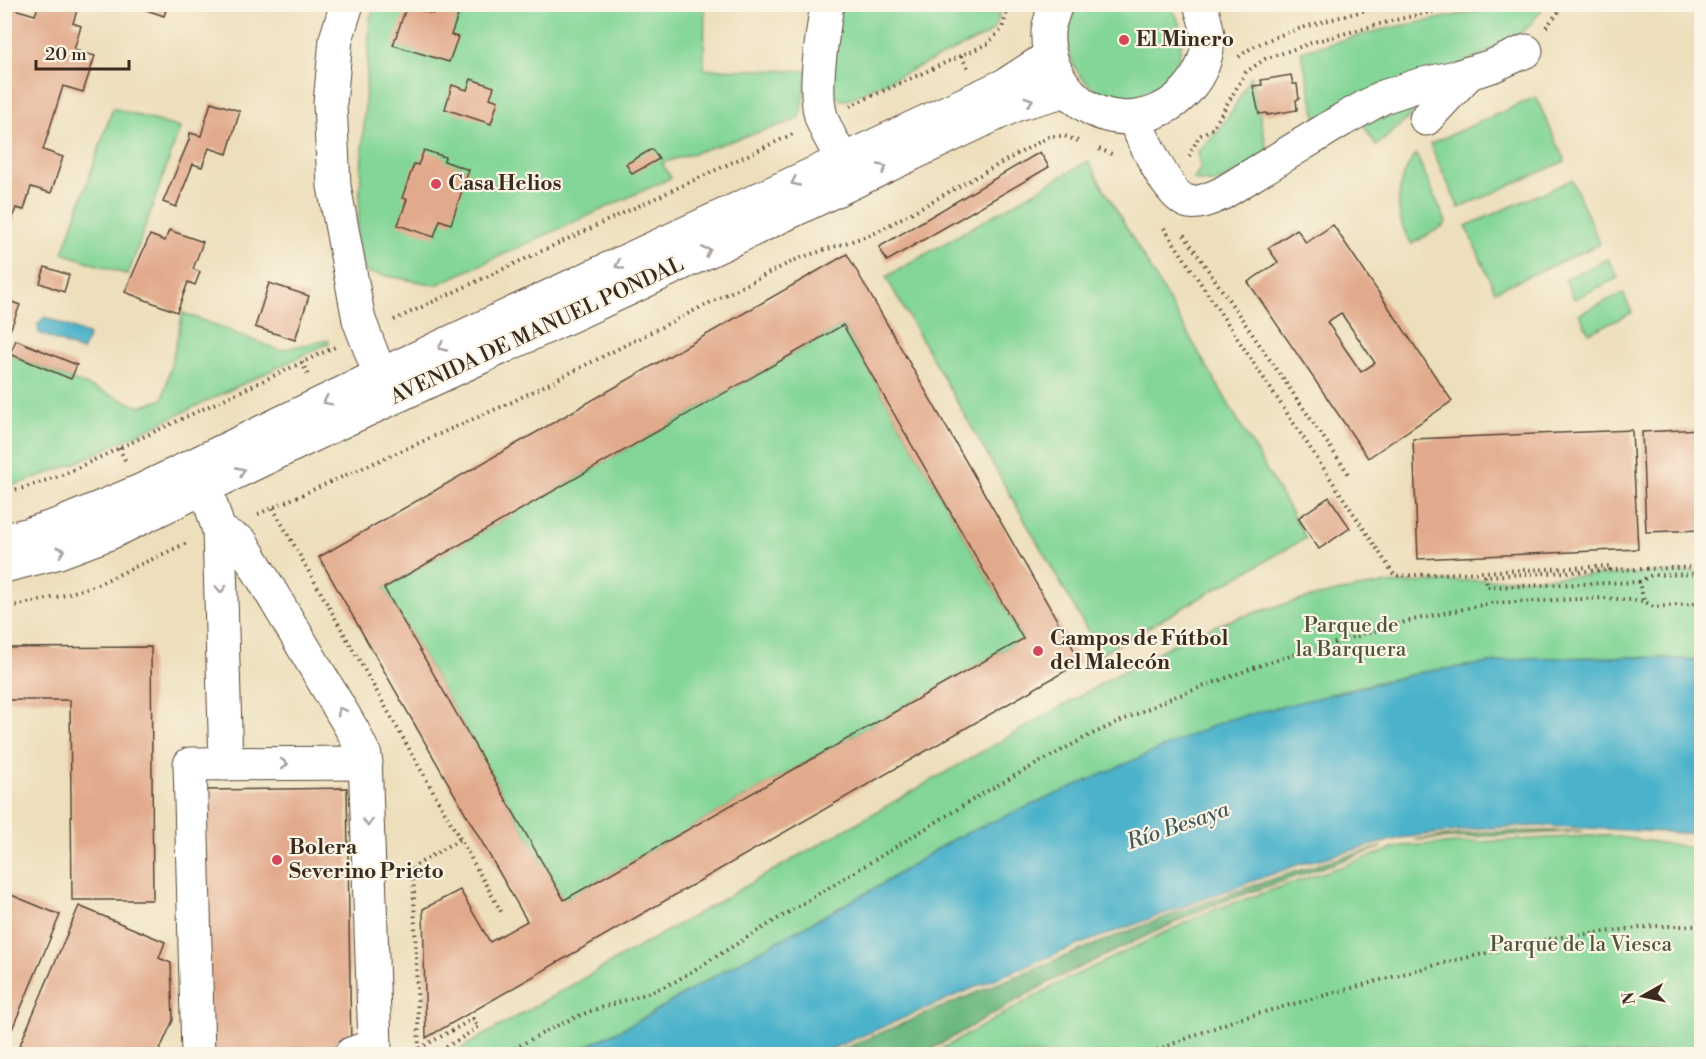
<svg xmlns="http://www.w3.org/2000/svg" width="1706" height="1059" viewBox="0 0 1706 1059" font-family="'Libre Bodoni',serif">
<rect width="100%" height="100%" fill="#fcf5e5"/>
<filter id="ink" filterUnits="userSpaceOnUse"><feTurbulence type="fractalNoise" baseFrequency=".0167" numOctaves="2"/><feDisplacementMap in="SourceGraphic" scale="12" xChannelSelector="R" yChannelSelector="G"/><feConvolveMatrix kernelMatrix="1 2 1 2 8 2 1 2 1" color-interpolation-filters="sRGB"/></filter>
<filter id="wash" filterUnits="userSpaceOnUse"><feTurbulence type="fractalNoise" baseFrequency=".008" numOctaves="4" result="noise"/><feDisplacementMap in="SourceGraphic" scale="24" xChannelSelector="R" yChannelSelector="G"/><feGaussianBlur stdDeviation="1.35" result="paint"/><feColorMatrix in="noise" values="0 0 0 0 0 0 0 0 0 0 0 0 0 0 0 0 0 1.4 0 .05"/><feComposite in="paint" operator="in"/></filter>
<g filter="url(#wash)">
<rect width="100%" height="100%" fill="#eddfbc"/>
<g fill="#83d698" stroke="#5f805b" stroke-width="1.5">
<polygon points="376,5 705,5 704,69 808,71 800,119 662,163 671,178 436,285 366,272 357,243 370,18"/>
<polygon points="836,5 1002,5 996,26 987,35 847,100 841,100 835,95 828,98"/>
<path d="M1078,5H1170C1181,21 1184,38 1179,57C1176,68 1169,77 1161,84C1113,126 1041,67 1078,5Z"/>
<polygon points="1509,5 1545,5 1530,25 1510,42 1318,126 1301,51 1385,29"/>
<polygon points="1251,76 1269,157 1215,183 1195,180 1194,179 1200,168 1198,151 1218,131 1232,111"/>
<polygon points="1536,97 1565,161 1459,208 1430,144"/>
<polygon points="113,108 180,128 128,275 63,253"/>
<polygon points="1414,109 1416,111 1376,146 1363,124"/>
<path d="M1416,154L1446,222L1443,226L1412,244C1392,216 1396,180 1416,154Z"/>
<polygon points="1088,161 1306,538 1101,654 886,277"/>
<polygon points="1572,180 1600,244 1495,291 1466,226"/>
<polygon points="1608,259 1618,278 1574,299 1565,279"/>
<polygon points="1623,293 1632,313 1589,333 1579,314"/>
<polygon points="183,313 279,350 328,340 329,343 76,463 21,483 5,486 4,352 140,407 163,399"/>
<polygon points="843,325 1023,639 564,900 384,588"/>
<path d="M1701,571V660L1639,657L1527,658L1423,672L1339,691L953,839L879,886L732,966L640,1020L571,1054H451L1129,668C1156,653 1183,638 1212,627C1267,607 1324,593 1382,584Z"/>
<polygon points="1606,835 1701,849 1701,1054 933,1054 1055,985 1210,911 1401,846"/>
</g>
<g fill="#6ab780" stroke="#52704f" stroke-width="1.5">
<polygon points="1546,831 1583,831 1415,840 1483,832"/>
<path d="M1382,847L1208,907L1053,980L923,1054H832C945,1005 1058,957 1174,914C1243,889 1311,864 1382,847Z"/>
</g>
<g fill="#4cb2cb" stroke="#446e74" stroke-width="1.5">
<polygon points="45,317 89,335 82,351 39,333 38,324"/>
<polygon points="1639,657 1701,660 1701,834 1546,826 1483,828 1400,838 1300,864 1081,944 985,983 820,1054 571,1054 640,1020 732,966 879,886 953,839 1226,720 1423,672 1527,658"/>
</g>
<g id="blocks">
<g fill="#e2aa8c" fill-rule="evenodd">
<polygon points="39,4 79,4 73,23 81,26 74,50 95,56 83,92 63,86 43,150 63,157 51,193 31,187 24,210 16,208 9,227 4,226 4,6 35,15"/>
<polygon points="129,4 168,4 164,16"/>
<polygon points="412,4 422,4 420,10 433,14 436,4 462,4 451,35 458,37 449,62 393,45 407,5 412,6"/>
<polygon points="1291,75 1293,84 1297,84 1299,99 1296,100 1297,110 1267,115 1267,113 1259,114 1253,86 1262,85 1261,80"/>
<polygon points="471,79 494,87 490,98 498,101 491,124 445,109 452,85 467,90"/>
<polygon points="211,102 240,111 227,154 209,148 202,167 193,164 176,207 163,202 189,140 190,133 201,136"/>
<polygon points="652,149 659,159 632,174 626,164"/>
<polygon points="424,150 445,157 444,161 469,170 451,224 440,220 434,237 398,225 407,199 402,198 414,164 418,165"/>
<polygon points="1040,152 1049,167 887,261 879,247"/>
<path d="M1333,225L1452,401L1368,458L1248,282L1278,262L1268,248L1297,229L1306,243ZM1341,313L1375,363L1361,372L1327,322Z"/>
<polygon points="169,230 203,242 193,269 200,272 195,285 188,282 177,312 125,292 150,235 165,241"/>
<path d="M847,254L1081,662L426,1038L423,909L460,890L490,942L527,921L319,557ZM843,325L1023,639L564,900L384,588Z"/>
<polygon points="45,267 69,275 64,292 40,283"/>
<polygon points="269,283 309,296 295,340 255,327"/>
<polygon points="4,299 20,305 5,343 4,343"/>
<polygon points="16,340 77,365 71,379 10,354"/>
<polygon points="1702,429 1702,530 1646,532 1642,432"/>
<polygon points="1632,430 1638,549 1418,559 1413,439"/>
<polygon points="1329,497 1350,528 1319,549 1298,518"/>
<polygon points="151,647 153,900 72,900 70,700 4,700 4,648"/>
<polygon points="347,788 351,1050 210,1052 206,790"/>
<polygon points="4,892 60,915 5,1046 4,1046"/>
<polygon points="79,906 165,942 159,958 171,963 173,1020 158,1054 16,1054"/>
</g>
</g>
</g>
<g filter="url(#ink)">
<use href="#blocks" fill-opacity="0" stroke="#564536" stroke-width="1.5"/>
<g fill="none" stroke-linecap="round" stroke-linejoin="round">
<defs>
<g id="minor">
<polyline points="347,4 336,39 330,103 334,186 359,320 380,375"/>
<path d="M827,4C823,34 811,95 823,122C828,135 836,147 842,160"/>
<path d="M1133,118C1143,137 1168,198 1189,202C1200,204 1211,198 1221,194L1342,120L1383,97L1419,85L1456,77L1492,66L1526,51"/>
<polyline points="1426,119 1469,73"/>
<polyline points="206,488 219,531 226,764"/>
<polyline points="219,531 242,543 353,731 365,756 375,1045 351,1054"/>
<polyline points="198,1054 190,764 366,763"/>
</g>
<g id="major">
<path d="M1056,4C1053,13 1049,23 1048,31C1045,78 1086,124 1135,117C1175,112 1208,78 1208,36C1207,26 1203,14 1200,4"/>
<polyline points="4,540 30,534 61,524 140,491 380,375 1007,84 1050,56"/>
<polyline points="4,566 56,553 112,532 330,427 628,289 1017,104 1067,90"/>
</g>
</defs>
<use href="#minor" stroke="#564536" stroke-width="35"/>
<use href="#major" stroke="#564536" stroke-width="35"/>
<g stroke="#564536" stroke-width="4" stroke-dasharray="1.5 4.5" stroke-linecap="butt">
<polyline points="1546,27 1565,4"/>
<polyline points="961,56 968,68"/>
<path d="M1239,57C1264,33 1352,15 1389,4"/>
<polyline points="850,106 987,44 1002,29 1009,4"/>
<polyline points="1099,149 1114,155"/>
<polyline points="1189,156 1199,136 1213,128 1246,72 1265,59 1317,41 1391,21 1466,4"/>
<polyline points="1164,228 1395,576 1610,566 1610,570 1485,576 1487,587 1639,582 1644,601 1653,607 1702,603"/>
<polyline points="1184,235 1350,476"/>
<polyline points="394,320 795,133"/>
<polyline points="302,362 308,375"/>
<polyline points="119,448 127,464"/>
<polyline points="4,492 23,488 62,475 335,347"/>
<polyline points="273,508 503,915"/>
<polyline points="258,514 512,402 797,259 873,234 1050,136 1064,136 1078,141"/>
<polyline points="1610,570 1702,567"/>
<polyline points="1639,582 1652,575 1702,574"/>
<polyline points="4,608 65,595 100,583 187,543"/>
<polyline points="419,1049 413,867 460,839"/>
<polyline points="409,1054 473,1019 479,1027 440,1051"/>
<polyline points="434,1054 440,1051 442,1054"/>
<path d="M504,1054C534,1038 564,1020 597,1009C624,1000 651,994 676,981L987,791L1088,736L1169,699L1267,663L1408,621L1491,603L1604,598L1644,601"/>
<polyline points="1146,1054 1235,1020 1443,963 1553,938 1655,926 1702,926"/>
</g>
<use href="#minor" stroke="#fff" stroke-width="33"/>
<use href="#major" stroke="#fff" stroke-width="33"/>
</g>
<defs><path id="oneway-chevron" d="M-2-3.5L2.5 0L-2 3.5" fill="none" stroke-width="1.6" stroke-linecap="round" stroke-linejoin="round" transform="scale(1.5)"/></defs>
<g stroke="#a79f9a">
<use href="#oneway-chevron" transform="translate(1029 101) rotate(-16)"/>
<use href="#oneway-chevron" transform="translate(883 168) rotate(-25)"/>
<use href="#oneway-chevron" transform="translate(795 182) rotate(155)"/>
<use href="#oneway-chevron" transform="translate(707 251) rotate(-25)"/>
<use href="#oneway-chevron" transform="translate(619 265) rotate(155)"/>
<use href="#oneway-chevron" transform="translate(442 347) rotate(155)"/>
<use href="#oneway-chevron" transform="translate(327 401) rotate(154)"/>
<use href="#oneway-chevron" transform="translate(241 471) rotate(-25)"/>
<use href="#oneway-chevron" transform="translate(61 551) rotate(-17)"/>
<use href="#oneway-chevron" transform="translate(221 589) rotate(88)"/>
<use href="#oneway-chevron" transform="translate(341 711) rotate(-121)"/>
<use href="#oneway-chevron" transform="translate(284 764)"/>
<use href="#oneway-chevron" transform="translate(368 822) rotate(88)"/>
</g>
</g>
<g fill="#d1495b" stroke="#fcf5e5" stroke-width="2">
<circle cx="1124" cy="40" r="6"/>
<circle cx="436" cy="184" r="6"/>
<circle cx="1038" cy="651" r="6"/>
<circle cx="277" cy="860" r="6"/>
</g>
<g text-anchor="middle" dominant-baseline="central" stroke-width="4.5" stroke-linejoin="round" paint-order="stroke">
<g font-size="21" font-weight="bold" fill="#3b2a1e" stroke="#fcf5e5" text-anchor="start">
<text x="1136" y="40">El Minero</text>
<text x="448" y="184">Casa Helios</text>
<text x="1050" y="639">Campos de Fútbol<tspan x="1050" dy="24">del Malecón</tspan></text>
<text x="289" y="848">Bolera<tspan x="289" dy="24">Severino Prieto</tspan></text>
</g>
<g font-size="21" fill="#3b2a1e" stroke="#fcf5e5">
<text transform="translate(537 331) rotate(-25)">AVENIDA DE MANUEL PONDAL</text>
</g>
<g font-size="21" fill="#4d553c" stroke="#fcf5e5">
<text x="1351" y="626">Parque de<tspan x="1351" dy="24">la Barquera</tspan></text>
<text x="1581" y="945">Parque de la Viesca</text>
</g>
<g font-size="22" font-style="italic" fill="#415a5b" stroke="#fcf5e5">
<text transform="translate(1178 826) rotate(-19)">Río Besaya</text>
</g>
</g>
<rect width="1706" height="1059" fill="none" stroke="#fcf5e5" stroke-width="24"/>
<g transform="translate(1643 996) rotate(261)" stroke="#fcf5e5" stroke-width="4.5" paint-order="stroke">
<path d="M0-4.5L10 22L0 15L-10 22Z" fill="#3b2a1e"/>
<text y="-9" font-size="16" font-weight="bold" text-anchor="middle" fill="#3b2a1e">N</text>
</g>
<path d="M36 60v9h93v-9" fill="none" stroke="#3b2a1e" stroke-width="3"/>
<text x="45" y="60" font-size="18" fill="#3b2a1e" stroke="#fcf5e5" stroke-width="4.5" paint-order="stroke">20 m</text>
</svg>
